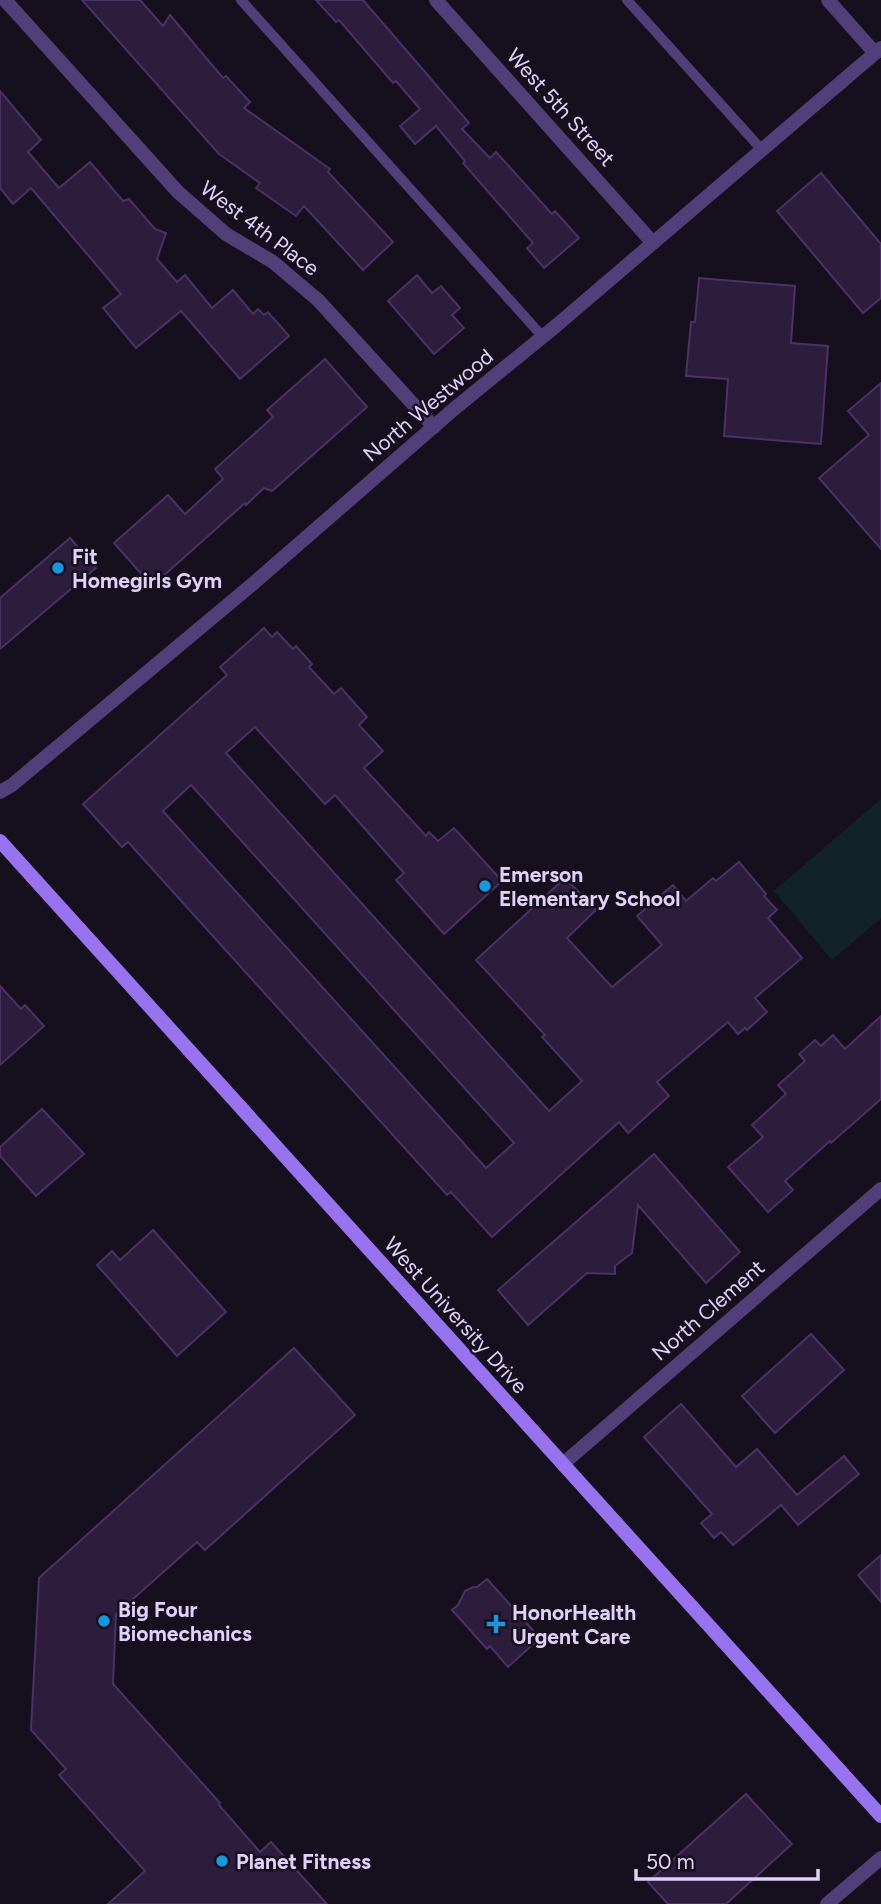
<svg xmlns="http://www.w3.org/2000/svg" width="881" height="1904" viewBox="0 0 881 1904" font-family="Figtree,sans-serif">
<rect width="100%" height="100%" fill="#150f1e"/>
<polygon fill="#122327" points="881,799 881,918 832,960 774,891"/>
<g fill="#2c1d3d" stroke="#4a3266" stroke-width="2" fill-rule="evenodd">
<polygon points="82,0 140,0 163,26 170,15 223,78 226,76 250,102 244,108 330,169 328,172 393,242 363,270 304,206 296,216 256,188 260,183 219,154"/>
<polygon points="316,0 363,0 469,123 462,129 490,158 496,152 552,214 555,211 579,238 544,268 527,248 533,243 463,163 465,161 436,126 415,144 400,126 420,109 396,81 393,83 339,20 336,22"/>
<polygon points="0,91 41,140 28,152 59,188 90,162 123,201 129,199 155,229 166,233 157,259 177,282 185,275 212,308 233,290 253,314 258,309 264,315 268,312 289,336 240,379 181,311 136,348 103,308 121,294 31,188 13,204 0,188"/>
<polygon points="821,173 881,244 881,298 863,313 777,211"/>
<polygon points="417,275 432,293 441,286 460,308 452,315 464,328 434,354 388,301"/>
<polygon points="699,278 795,286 791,343 828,346 821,444 724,436 728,379 686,376 691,322 695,322"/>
<polygon points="325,359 367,407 272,491 264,488 246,505 245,503 152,586 114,543 168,495 185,514 223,479 215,469 273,417 267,410"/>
<polygon points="881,383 881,549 819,478 869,435 848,411"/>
<polygon points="70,538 96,568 0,649 0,598"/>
<path d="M264,628L272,637L277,632L293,649L296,646L312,664L309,667L334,694L341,688L367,717L359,725L383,751L364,768L426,836L429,832L438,841L454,828L502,881L444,934L396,880L404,873L335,795L325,804L255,727L226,753L549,1111L582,1081L542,1037L545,1035L476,960L565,878L596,910L567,938L612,987L662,945L637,916L673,885L686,901L713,878L716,881L739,862L766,894L764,896L777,910L768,918L802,958L755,998L767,1012L747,1030L745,1028L738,1034L728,1022L657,1082L669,1096L628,1133L619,1122L492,1237L451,1192L447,1195L128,842L122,847L83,804L227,675L220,667ZM191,785L514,1143L486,1168L163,811Z"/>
<polygon points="0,986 21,1009 25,1005 44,1026 0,1065"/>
<polygon points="881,1016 881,1099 831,1143 830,1141 785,1181 793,1190 768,1212 728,1167 763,1137 752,1125 786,1094 778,1085 805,1061 799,1054 815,1040 821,1046 833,1035 845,1049"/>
<polygon points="42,1109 84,1154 36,1196 0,1156 0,1147"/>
<polygon points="654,1154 740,1252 706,1283 638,1205 632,1253 615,1266 615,1274 587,1273 528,1325 498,1290"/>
<polygon points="153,1230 226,1312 177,1356 97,1265 112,1251 120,1260"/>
<polygon points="811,1334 844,1370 775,1433 742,1396"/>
<polygon points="294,1348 355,1415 205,1550 197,1542 116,1614 113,1684 220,1803 219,1805 260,1852 271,1842 327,1904 108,1904 145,1871 59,1775 66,1769 31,1730 39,1578"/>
<polygon points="681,1404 736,1467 757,1449 797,1495 844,1456 859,1474 798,1525 781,1505 733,1545 721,1532 714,1538 701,1523 712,1514 644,1437"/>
<polygon points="881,1555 881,1602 858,1575"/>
<polygon points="487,1579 540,1638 508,1667 490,1646 487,1649 452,1610 458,1605 465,1591 473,1587 477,1587"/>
<polygon points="746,1794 792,1844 726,1904 668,1904 648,1882"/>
</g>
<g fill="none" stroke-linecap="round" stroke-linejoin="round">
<g stroke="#503f78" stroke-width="10">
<polyline points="241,0 542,336"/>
<polyline points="627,0 762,150"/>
</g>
<g stroke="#503f78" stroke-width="14">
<polyline points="5,0 178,192 226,234 273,262 318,300 434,427"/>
<polyline points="436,0 653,243"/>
<polyline points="828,0 875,53"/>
<polyline points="0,792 12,785 255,582 454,409 557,325 881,48"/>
<polyline points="564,1463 881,1189"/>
</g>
<polyline stroke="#503f78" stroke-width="14" points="827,1904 881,1858"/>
<polyline stroke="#9773ef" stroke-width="14" points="0,841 881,1816"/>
</g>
<g fill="#1a96dd" stroke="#150f1e" stroke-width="2.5">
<circle cx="58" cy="568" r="7"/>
<circle cx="485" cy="886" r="7"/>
<circle cx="104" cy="1621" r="7"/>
<path d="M492.5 1613.5h7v7h7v7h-7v7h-7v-7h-7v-7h7z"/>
<circle cx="222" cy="1861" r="7"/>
</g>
<g text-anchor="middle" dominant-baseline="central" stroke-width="5" stroke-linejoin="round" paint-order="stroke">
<g font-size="21" fill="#e0d1fa" stroke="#150f1e">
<text transform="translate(561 107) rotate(48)">West 5th Street</text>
<text transform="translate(260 228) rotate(37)">West 4th Place</text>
<text transform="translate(428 405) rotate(-40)">North Westwood</text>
<text transform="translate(708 1310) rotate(-41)">North Clement</text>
<text transform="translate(456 1315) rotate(48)">West University Drive</text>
</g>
<g font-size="21" font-weight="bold" fill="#e0d1fa" stroke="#150f1e" text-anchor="start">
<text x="72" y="556">Fit<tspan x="72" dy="24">Homegirls Gym</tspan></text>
<text x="499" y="874">Emerson<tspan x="499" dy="24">Elementary School</tspan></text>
<text x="118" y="1609">Big Four<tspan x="118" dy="24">Biomechanics</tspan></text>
<text x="512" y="1612">HonorHealth<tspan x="512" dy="24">Urgent Care</tspan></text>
<text x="236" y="1861">Planet Fitness</text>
</g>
</g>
<path d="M636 1869v10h182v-10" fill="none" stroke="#e0d1fa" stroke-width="3.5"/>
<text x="646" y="1869" font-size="21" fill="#e0d1fa" stroke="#150f1e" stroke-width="5" paint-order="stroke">50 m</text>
</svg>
